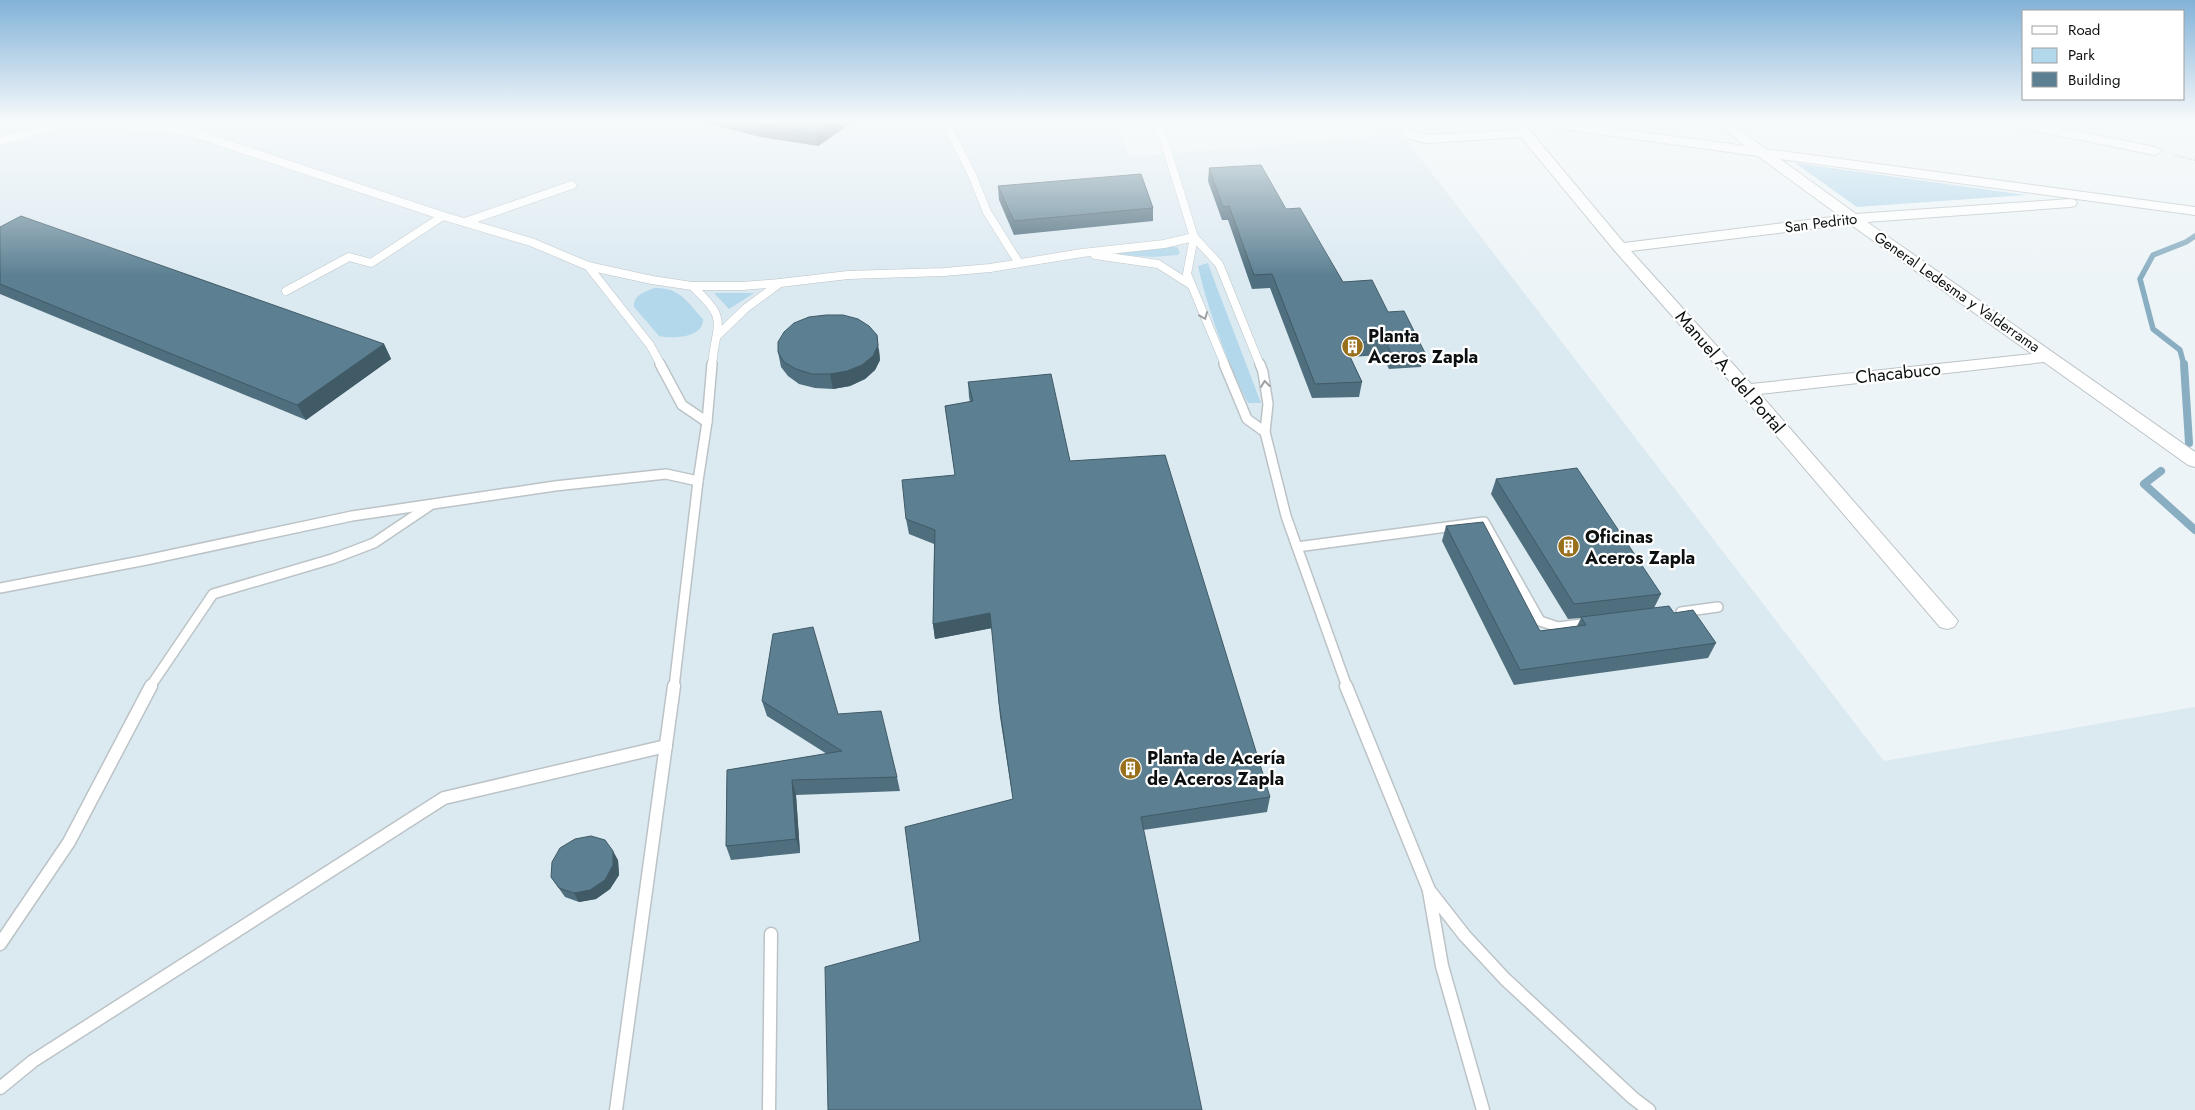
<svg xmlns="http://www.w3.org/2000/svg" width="2195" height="1110" viewBox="0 0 2195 1110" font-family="Jost,sans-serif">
<rect width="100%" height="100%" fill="#edf4f7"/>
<polygon fill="#dbe9f1" points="0,121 1115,121 1130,157 1396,134 1408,142 1884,761 2195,707 2195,1110 0,1110"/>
<g fill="#b4d8eb">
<polygon points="1421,121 1487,121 1488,124 1426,127"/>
<polygon points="1795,163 2026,195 1857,207"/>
<polygon points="1168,247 1177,247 1180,252 1178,255 1152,257 1106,254"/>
<path d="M1208,263L1214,280L1261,403H1248C1227,362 1208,311 1198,266Z"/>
<path d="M654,288C680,287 687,302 703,319C704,338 672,339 659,336L634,307C633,295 645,292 654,288Z"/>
<polygon points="714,293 754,293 729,309"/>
</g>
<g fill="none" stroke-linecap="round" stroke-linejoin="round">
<polyline stroke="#8aaec1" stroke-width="5.5" points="2184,365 2180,350 2153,329 2140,279 2153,255 2186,242 2195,236"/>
<g stroke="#8aaec1" stroke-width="8">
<polyline points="2184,364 2189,443"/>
<polyline points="2161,471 2144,484 2195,530"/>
</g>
<defs>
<g id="service-far2">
<polyline points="116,121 126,125 188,131 443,216"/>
<polyline points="945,121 973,177 987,212 1019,263"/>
<polyline points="1155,121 1163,137 1194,237 1187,274 1225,365"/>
<polyline points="188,131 206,121"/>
<polyline points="0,141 72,121"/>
<polyline points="465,222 572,185"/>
<polyline points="1194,237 1219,264 1260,365"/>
<polyline points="1095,255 1158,264 1191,285"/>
<polyline points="588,266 650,345 661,365"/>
<path d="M692,286C730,321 716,321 712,365"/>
<polyline points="286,291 349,257 371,263 443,216 531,242 588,266 652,280 692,286 742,286 780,283"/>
<polyline points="718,335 746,308 780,283 848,275 944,272 990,268 1082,253 1164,244 1194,237"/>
</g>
<g id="service-far1">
<polyline points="660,364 682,405 707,422"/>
<polyline points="1224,364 1247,419 1265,432"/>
<polyline points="1260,364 1263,372 1268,404 1265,432 1286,516 1297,547 1484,522 1540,621 1558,627 1589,623"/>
<polyline points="1297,547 1347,687"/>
<polyline points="0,588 146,560 352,516 555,486 666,474 698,481"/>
<polyline points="1681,612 1718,607"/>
<polyline points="150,687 213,594 332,559 374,543 429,506"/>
<polyline points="674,687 698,481 707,422 712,364"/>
</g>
<g id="service">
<polyline points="1346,686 1429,890 1465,936 1505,979 1633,1098 1649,1110"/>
<polyline points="1429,891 1442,966 1483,1110"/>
<polyline points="0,944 69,842 151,686"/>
<polyline points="0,1088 33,1061 444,798 666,746"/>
<polyline points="616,1110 674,686"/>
<polyline points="769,1110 771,934"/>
</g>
<g id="minor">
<path d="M1395,121H1407L1416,132L1426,135L1515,130L1509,121H1522L1624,243L1840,216L1758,156L1533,125L1527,121H1561L1745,146L1714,121H1728L1766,149L2195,207V215L1780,159L1856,214L2070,199L2075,200L2077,203L2075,206L2070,207L1867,222L2195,452V467L2188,465L2044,362L1760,394L1958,621L1954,627L1947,629L1940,627L1741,394L1615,251L1521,137L1426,143L1406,138ZM1850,224L2032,354L1751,384L1631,251Z"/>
<polygon points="2002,121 2027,121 2155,147 2162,151 2155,155 2008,125"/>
</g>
</defs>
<use href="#service-far2" stroke="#bcc3c6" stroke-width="9"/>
<use href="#service-far1" stroke="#bcc3c6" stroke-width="12"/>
<use href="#service" stroke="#bcc3c6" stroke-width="15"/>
<use href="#minor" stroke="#bcc3c6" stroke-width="2"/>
<polyline stroke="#7e8385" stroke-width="2.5" stroke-dasharray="0.5 2.5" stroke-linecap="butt" points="2174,155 2195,160"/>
<use href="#service-far2" stroke="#fff" stroke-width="8"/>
<use href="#service-far1" stroke="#fff" stroke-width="9"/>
<use href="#service" stroke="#fff" stroke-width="12"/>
<use href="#minor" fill="#fff" fill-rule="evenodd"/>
</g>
<g fill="#4f6e7e">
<polygon points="698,121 853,121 847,126 818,146 760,137"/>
<polygon points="1209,168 1286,209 1343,282 1388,312 1425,353 1421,367 1389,369 1382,355 1350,357 1362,382 1359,397 1312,398 1270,288 1252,289 1228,220 1222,220 1208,181"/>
<polygon points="998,186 1153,208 1153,221 1014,235 999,200"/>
<polygon points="0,227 384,344 391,359 306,420 0,294"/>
<polygon points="879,349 880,360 875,370 865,379 850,386 833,389 815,388 799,384 788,376 781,367 778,352"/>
<polygon points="968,382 1070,461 1270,797 1267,812 1143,830 920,941 1013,799 1000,717 992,628 935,639 933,624 934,544 909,534 906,519 955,475 945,406 970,402 969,397"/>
<polygon points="1496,479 1661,594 1654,608 1674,613 1716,643 1708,658 1514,685 1442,541 1446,526 1540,631 1577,626 1581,618 1568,619 1491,494"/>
<polygon points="762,701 838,714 897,777 900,791 796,795 800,853 731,860 726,846 727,770 827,754 767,716"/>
<polygon points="618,860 619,875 610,889 596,899 579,902 565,897 551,877"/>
</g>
<g fill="#405a66">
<polygon points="834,121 853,121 847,126 818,146 815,133"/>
<polygon points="877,335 880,360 875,370 865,379 850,386 833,389 830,374"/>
<polygon points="384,344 391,359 306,420 297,405"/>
<polygon points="990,613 992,628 935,639 933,624"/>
<polygon points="792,780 796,795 800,853 796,839"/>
<polygon points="613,851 618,860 619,875 610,889 596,899 579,902 574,893"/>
</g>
<g fill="#5c8092" stroke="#405a66">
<polygon points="746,121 834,121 815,133 757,124"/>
<polygon points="1261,165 1286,209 1300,208 1343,282 1372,280 1388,312 1404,311 1425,353 1392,355 1385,340 1344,344 1362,382 1315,384 1272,274 1254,275 1229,206 1223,207 1209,168"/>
<polygon points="1141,174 1153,208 1014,221 998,186"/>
<polygon points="21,216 384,344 297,405 0,284 0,227"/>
<polygon points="826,315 843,315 858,319 869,326 877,335 878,345 873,356 862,365 847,371 830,374 812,374 796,369 784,362 778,352 778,342 784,332 794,323 809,317"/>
<polygon points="1051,374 1070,461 1165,455 1270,797 1141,817 1202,1110 828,1110 825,967 920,941 905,827 1013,799 999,703 990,613 933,624 935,530 906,519 902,480 955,475 945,406 973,401 968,382"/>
<polygon points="1577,468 1661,594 1574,604 1496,479"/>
<polygon points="1483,522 1540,631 1586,625 1581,617 1669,606 1674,613 1693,610 1716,643 1520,670 1446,526"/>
<polygon points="813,627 838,714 881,711 897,777 792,780 796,839 726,846 727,770 842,751 762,701 773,634"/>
<polygon points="591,836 605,840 613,851 613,865 605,880 590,890 574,893 559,888 551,877 552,862 560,848 575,839"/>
</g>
<defs><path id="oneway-chevron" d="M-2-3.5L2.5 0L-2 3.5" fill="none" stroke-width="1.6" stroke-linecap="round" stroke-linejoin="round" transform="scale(1.25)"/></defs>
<g stroke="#9e9fa0">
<use href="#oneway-chevron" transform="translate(1204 316) rotate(68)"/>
<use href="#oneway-chevron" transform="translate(1265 384) rotate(-97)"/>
</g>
<linearGradient id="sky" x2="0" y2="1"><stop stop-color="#82b2d8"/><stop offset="0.44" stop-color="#f7fafb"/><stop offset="1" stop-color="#f7fafb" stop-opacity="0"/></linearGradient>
<rect width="2195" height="276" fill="url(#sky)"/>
<defs>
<symbol id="building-disc" viewBox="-11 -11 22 22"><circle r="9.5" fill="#986f1b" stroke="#fff"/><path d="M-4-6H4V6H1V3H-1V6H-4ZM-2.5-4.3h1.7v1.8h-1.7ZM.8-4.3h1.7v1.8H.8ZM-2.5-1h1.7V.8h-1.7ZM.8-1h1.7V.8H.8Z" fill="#fff"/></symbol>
</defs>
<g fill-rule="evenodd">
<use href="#building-disc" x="1340" y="334" width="25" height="25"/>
<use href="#building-disc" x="1556" y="534" width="25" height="25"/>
<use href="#building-disc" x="1118" y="756" width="25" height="25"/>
</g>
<g text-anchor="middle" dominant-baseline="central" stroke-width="4.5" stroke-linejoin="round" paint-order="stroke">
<g font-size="15" fill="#0d1011" stroke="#fff">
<text transform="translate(1821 223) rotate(-7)">San Pedrito</text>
<text transform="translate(1957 292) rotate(35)">General Ledesma y Valderrama</text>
</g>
<g font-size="18" font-weight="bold" fill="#0d1011" stroke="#fff" text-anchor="start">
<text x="1368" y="336">Planta<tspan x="1368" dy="21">Aceros Zapla</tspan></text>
<text x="1585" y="537">Oficinas<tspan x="1585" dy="21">Aceros Zapla</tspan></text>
<text x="1147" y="758">Planta de Acería<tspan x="1147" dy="21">de Aceros Zapla</tspan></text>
</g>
<g font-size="18" fill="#0d1011" stroke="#fff">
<text transform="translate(1730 372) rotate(49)">Manuel A. del Portal</text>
<text transform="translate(1898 373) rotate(-6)">Chacabuco</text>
</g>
</g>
<rect x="2022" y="10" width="162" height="90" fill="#ffffff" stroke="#9e9fa0"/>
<rect x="2032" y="26" width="25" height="8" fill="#ffffff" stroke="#9e9fa0"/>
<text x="2068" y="35" font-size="15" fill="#0d1011">Road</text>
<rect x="2032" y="48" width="25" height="15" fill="#b4d8eb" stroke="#9e9fa0"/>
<text x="2068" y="60" font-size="15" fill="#0d1011">Park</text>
<rect x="2032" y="72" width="25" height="15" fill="#5c8092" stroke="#9e9fa0"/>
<text x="2068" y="85" font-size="15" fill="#0d1011">Building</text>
</svg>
